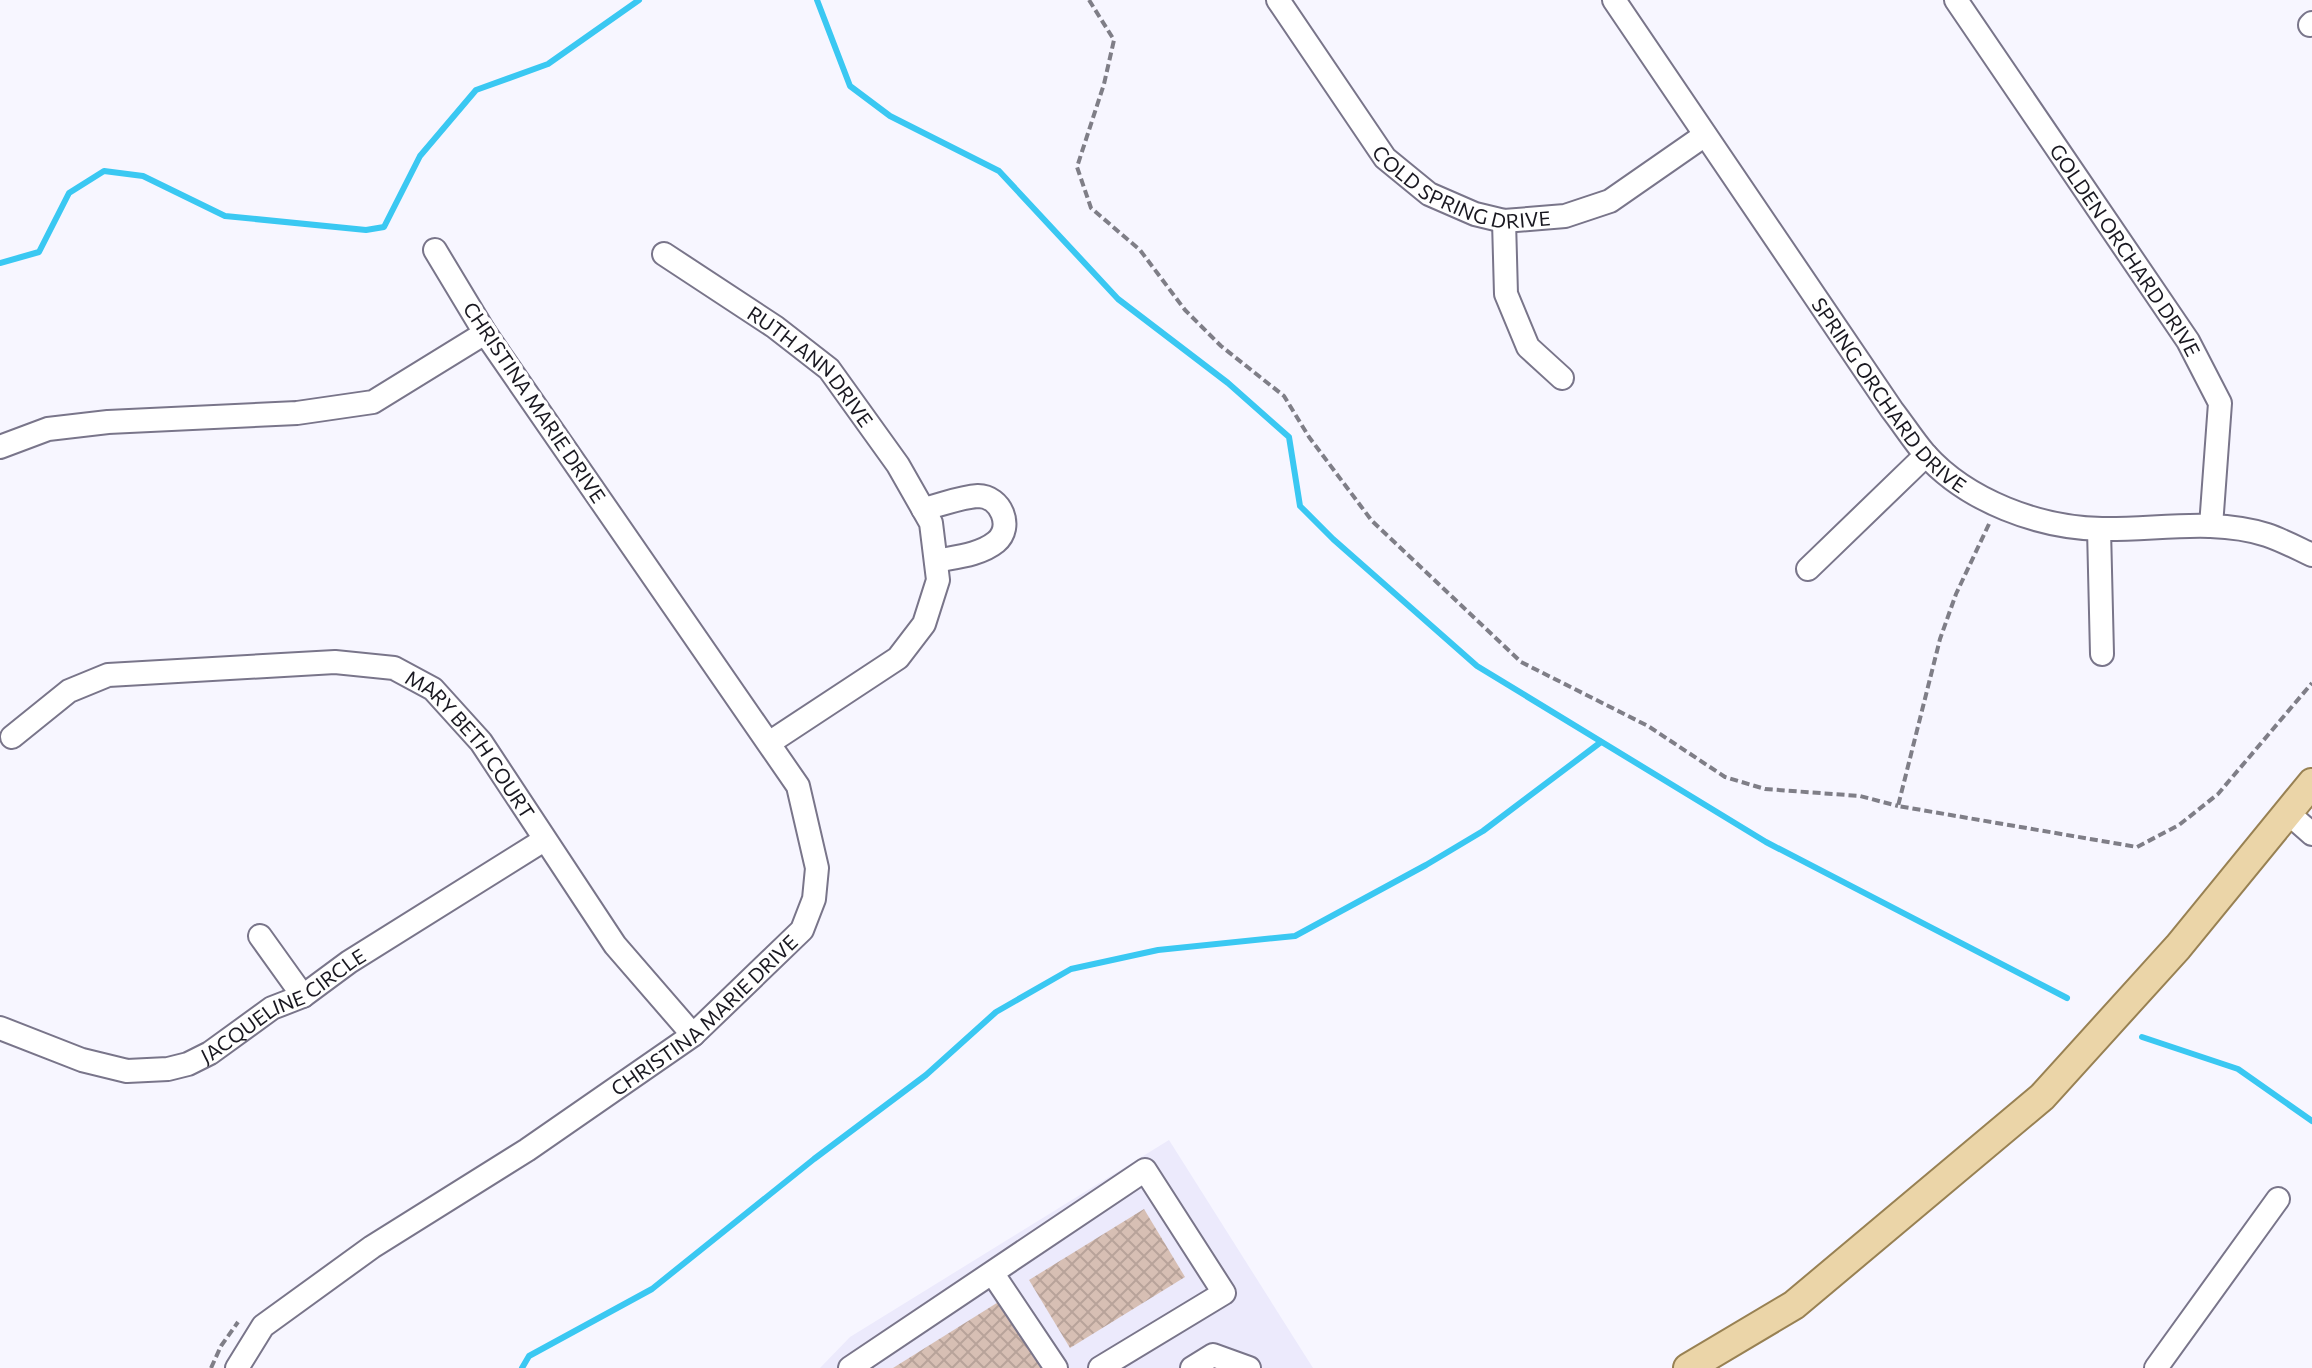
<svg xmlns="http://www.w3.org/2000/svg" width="2312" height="1368" viewBox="0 0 2312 1368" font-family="Commissioner,sans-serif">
<defs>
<pattern id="building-cross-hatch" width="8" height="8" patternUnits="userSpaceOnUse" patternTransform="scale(2)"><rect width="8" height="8" fill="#d7bfb4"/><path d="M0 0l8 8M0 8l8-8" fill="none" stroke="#b8a39a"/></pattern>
</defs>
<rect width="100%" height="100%" fill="#f7f6ff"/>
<polygon fill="#eceafc" points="1169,1140 1313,1368 820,1368 850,1337"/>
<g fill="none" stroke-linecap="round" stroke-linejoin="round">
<g stroke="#3ac8f2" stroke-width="6">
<polyline points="817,0 850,86 890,116 999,171 1118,299 1228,383 1289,437 1300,506 1333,539 1477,666 1766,842 2067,998"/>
<polyline points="0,263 39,252 69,193 104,171 143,176 225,216 366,230 384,227 420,156 476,90 548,64 639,0"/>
<polyline points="2142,1037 2238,1069 2312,1121"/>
<polyline points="522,1368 529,1356 652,1289 814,1159 926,1075 996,1012 1071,969 1158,950 1295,936 1426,865 1483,831 1601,742"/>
</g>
</g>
<g fill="url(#building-cross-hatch)">
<polygon points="1144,1209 1185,1277 1070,1348 1029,1280"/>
<polygon points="1000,1301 1041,1368 893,1368"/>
</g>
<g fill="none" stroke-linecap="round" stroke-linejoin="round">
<defs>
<g id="minor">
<path id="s1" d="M1278,0L1385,158L1429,194L1475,214L1504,221L1565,216L1610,201L1705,135"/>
<path id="s2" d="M1614,0L1892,410C1903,424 1913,440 1925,454C1967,501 2039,528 2102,529C2156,530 2214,518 2267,535C2282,540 2297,548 2312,555"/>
<path id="s3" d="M1956,0L2188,341L2220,403L2211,526"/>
<polyline points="2310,25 2312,23"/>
<polyline points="1504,221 1506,294 1528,347 1562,378"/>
<path id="s4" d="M664,254L775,327L829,369L898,465L931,523L938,580L924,624L898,658L769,743"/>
<polyline points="0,447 48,429 108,422 297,413 373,402 485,333"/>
<path d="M923,509C941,505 960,497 978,496C1001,496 1014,527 996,542C980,555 955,557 936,561"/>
<polyline points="2099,529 2102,654"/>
<polyline points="1808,569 1926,455"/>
<path id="s5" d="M12,737L69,691L108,675L335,662L394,668L433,689L481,742L615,945L693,1035"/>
<polyline points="2288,813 2312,834"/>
<polyline points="260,936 303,996"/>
<path id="s6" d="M0,1028L82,1060L127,1071L168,1069L188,1064L210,1053L272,1008L303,996L349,962L544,840"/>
<polyline points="993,1274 1056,1368"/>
<path id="s7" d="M237,1368L263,1326L372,1247L527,1150L693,1035L802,930L814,899L817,868L798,786L485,333L435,250"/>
<polyline points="850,1368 1145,1170 1224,1293 1100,1368"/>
<polyline points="1192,1368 1213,1355 1249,1368"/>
<polyline points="2156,1368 2278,1199"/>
</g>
<polyline id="major" points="1688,1368 1794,1305 2042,1097 2178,947 2312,783"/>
</defs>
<use href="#minor" stroke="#79758a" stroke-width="26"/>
<use href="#major" stroke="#988153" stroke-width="32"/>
<g stroke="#7f7e87" stroke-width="4" stroke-dasharray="8 4" stroke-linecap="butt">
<polyline points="1089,0 1114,40 1104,84 1077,167 1091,208 1140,250 1185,310 1221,346 1284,396 1309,437 1372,521 1521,662 1648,726 1725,777 1765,789 1860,796 1898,806"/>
<polyline points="1989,524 1956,594 1940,639 1898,806 2137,847 2179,825 2218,794 2312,683"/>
<polyline points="211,1368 221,1346 238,1322"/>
</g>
<use href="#minor" stroke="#fff" stroke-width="22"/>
<use href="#major" stroke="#ebd5a8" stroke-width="28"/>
</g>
<g text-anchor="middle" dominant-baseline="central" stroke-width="7" stroke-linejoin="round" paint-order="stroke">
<g font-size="20" fill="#191820" stroke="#fff">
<text stroke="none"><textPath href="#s1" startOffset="276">COLD SPRING DRIVE</textPath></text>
<text stroke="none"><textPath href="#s3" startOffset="302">GOLDEN ORCHARD DRIVE</textPath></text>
<text stroke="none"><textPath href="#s4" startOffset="186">RUTH ANN DRIVE</textPath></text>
<text stroke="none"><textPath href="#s2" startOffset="482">SPRING ORCHARD DRIVE</textPath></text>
<text transform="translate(535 402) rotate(56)">CHRISTINA MARIE DRIVE</text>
<text stroke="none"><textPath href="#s5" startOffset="512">MARY BETH COURT</textPath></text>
<text stroke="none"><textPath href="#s6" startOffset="308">JACQUELINE CIRCLE</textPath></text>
<text stroke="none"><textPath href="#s7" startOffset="590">CHRISTINA MARIE DRIVE</textPath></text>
</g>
</g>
</svg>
